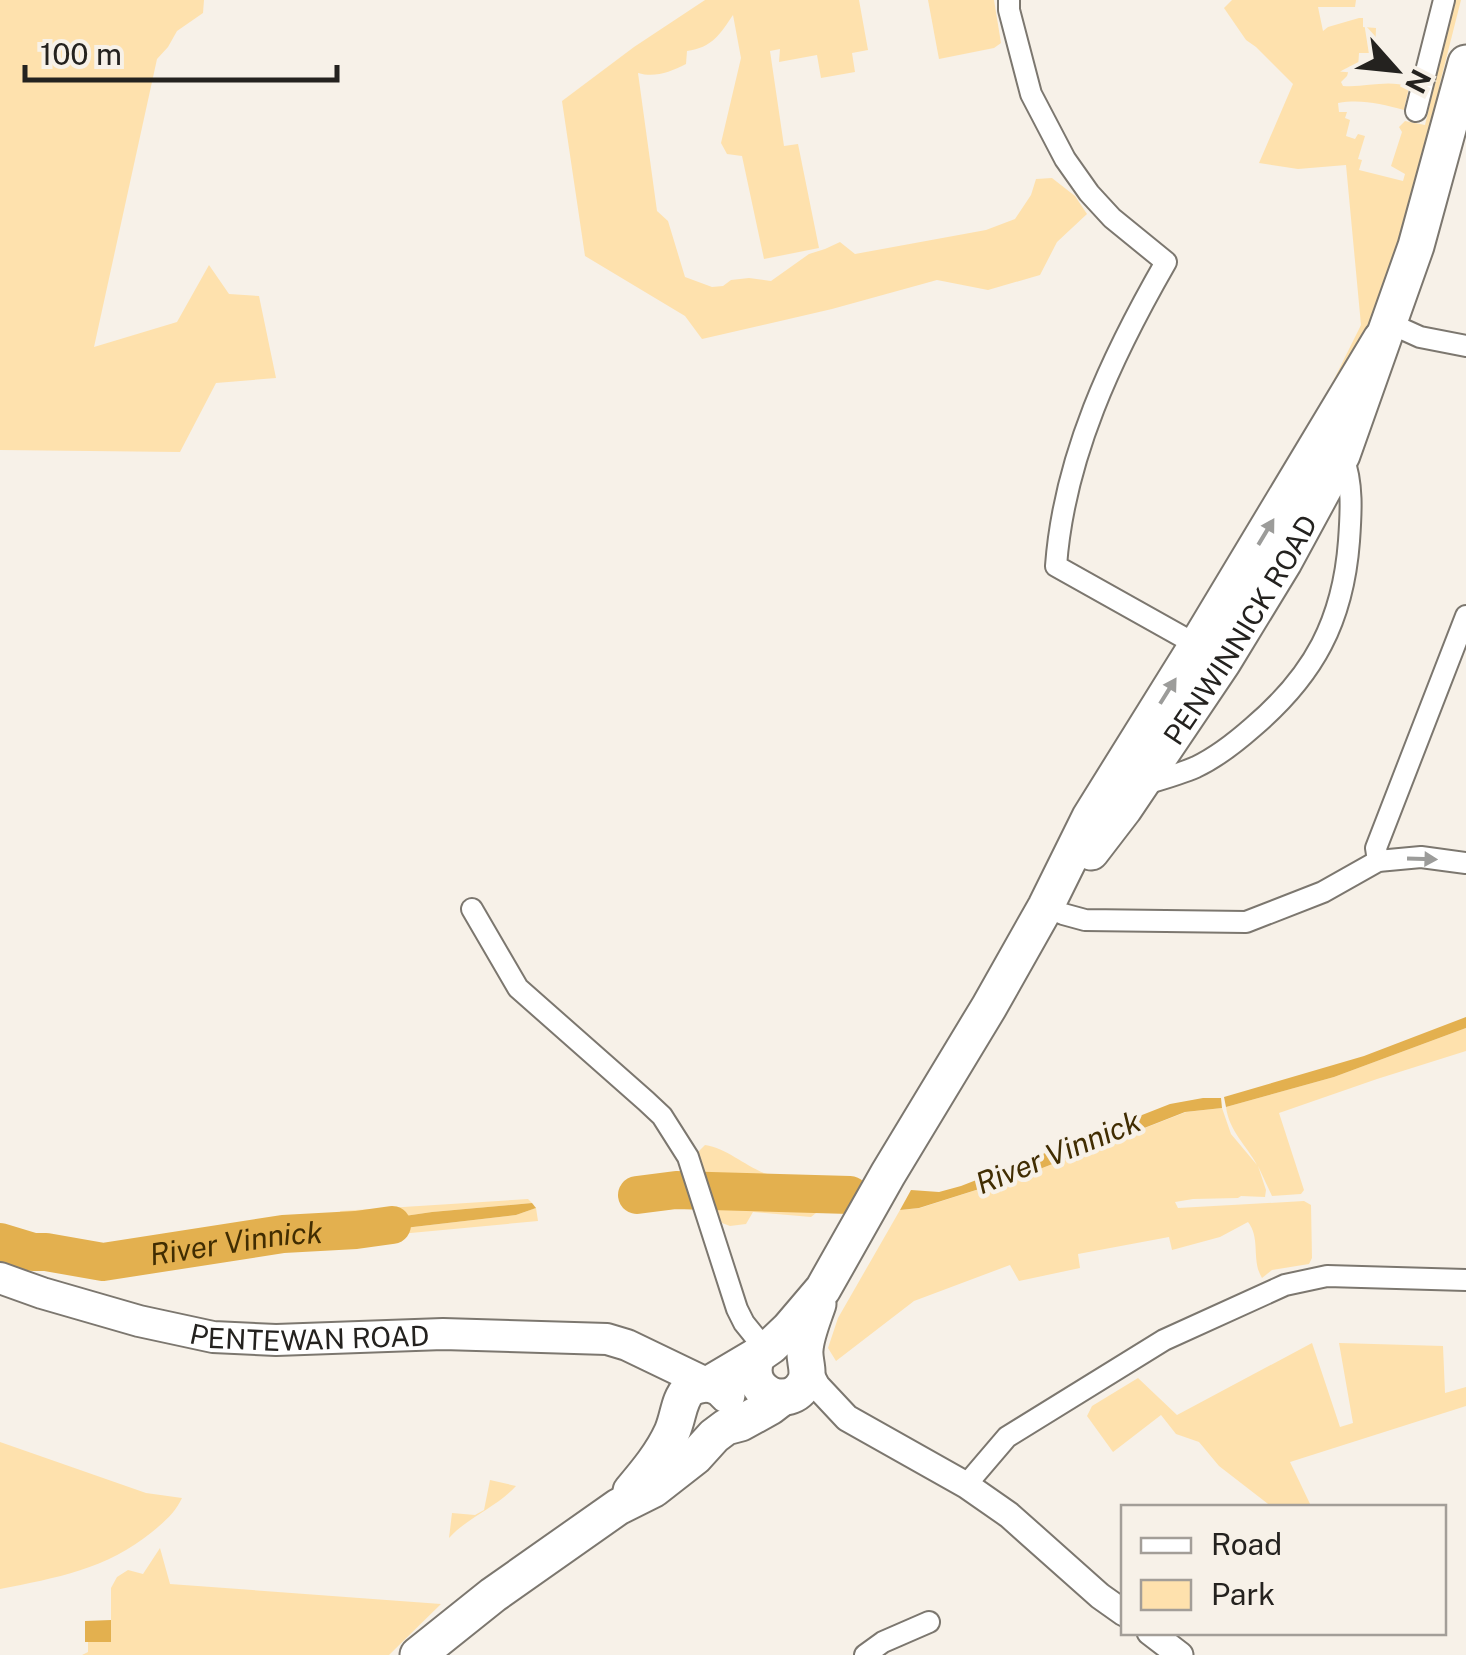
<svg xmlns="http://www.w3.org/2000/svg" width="1466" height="1655" viewBox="0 0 1466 1655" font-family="'Public Sans',sans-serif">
<rect width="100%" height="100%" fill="#f7f1e8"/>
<g fill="#fee1ad">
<polygon points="0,0 204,0 203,13 177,31 168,47 157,59 94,347 177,322 209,265 229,294 259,296 276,378 216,383 180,452 0,450"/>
<path d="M705,0H859L868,50L852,53L855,72L821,78L817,55L779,62L780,49L770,51L784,146L798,144L819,248L764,259L742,156L727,154L721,143L741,58L733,15C721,33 712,48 687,51L686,64C670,72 655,78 638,73L657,211L668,221L685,277L712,287L723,286L731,280L749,278L771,281L809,254L825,249L840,242L855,254L986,230L1015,219L1031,195L1036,179L1052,178L1075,196L1087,214L1057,242L1040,275L988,290L937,280L832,309L702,339L685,316L585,256L562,101L634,47Z"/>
<polygon points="928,0 994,0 1001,43 994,48 939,59"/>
<path d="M1232,0H1356L1355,7H1318L1323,31L1328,27L1359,18H1363V27L1376,28L1375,53H1359L1358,68L1350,66L1347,76L1341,82L1343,86C1365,88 1388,79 1409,87L1404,110C1381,104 1362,99 1338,103L1339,112H1347L1345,118L1350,120L1346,136L1355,139L1358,134L1365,136L1358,159L1362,160L1359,170L1403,181L1405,174L1391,166L1402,132L1399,127L1405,121L1425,125L1454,0H1461L1439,87L1444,89L1394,268L1348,373L1261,526L1361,325L1346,165L1298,169L1259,163L1293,84L1256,47L1246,40L1224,8Z"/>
<path d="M1466,1028V1051L1377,1079L1279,1113L1304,1190L1301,1194L1272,1196L1258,1166L1266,1190L1265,1197L1241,1196L1238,1198L1193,1199L1175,1202L1178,1208L1304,1201L1311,1205L1312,1258L1309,1264L1272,1270L1262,1278C1251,1260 1261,1239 1248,1222L1220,1237L1172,1250L1169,1237L1078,1254L1080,1268L1019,1281L1010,1265L914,1301L836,1361L828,1348L838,1318L900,1210L920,1208L1027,1174L1186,1112L1222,1108L1231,1134L1257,1165C1247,1146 1229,1131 1226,1107L1334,1077Z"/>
<path d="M705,1145C726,1148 744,1165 764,1173C781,1179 803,1180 821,1183V1192L704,1183L697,1160V1153Z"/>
<polygon points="707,1195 821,1198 821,1209 811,1217 753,1212 746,1224 730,1226 722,1223"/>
<polygon points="685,1196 688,1205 668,1210 638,1211 637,1200"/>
<polygon points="528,1199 532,1203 432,1212 343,1225 340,1211"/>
<polygon points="536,1208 538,1221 346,1239 344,1235 516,1215"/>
<polygon points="1312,1343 1340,1427 1353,1423 1339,1343 1443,1346 1445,1393 1466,1387 1466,1406 1290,1462 1312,1508 1272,1507 1219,1466 1199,1442 1176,1434 1161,1415 1113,1452 1087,1416 1092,1406 1138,1378 1177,1415"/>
<path d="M0,1442L146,1493L182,1498C175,1513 165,1521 152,1532C107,1569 56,1578 0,1589Z"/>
<path d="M490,1480L516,1486C497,1507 468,1517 449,1538L452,1513L475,1515L484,1510Z"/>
<polygon points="160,1548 170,1584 441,1604 389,1655 82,1655 88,1652 88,1642 111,1641 111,1588 117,1577 128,1570 143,1574"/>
</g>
<g fill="#e3b04f">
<polygon points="1466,1017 1466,1028 1334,1077 1226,1107 1224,1097 1364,1056"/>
<polygon points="1203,1098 1221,1098 1222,1108 1185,1112 1027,1174 919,1208 900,1210 911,1190 939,1192 961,1186 1170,1104"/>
<polygon points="677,1182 682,1183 685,1196 637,1200 636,1187"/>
<polygon points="704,1183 821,1192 821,1198 707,1195"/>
<polygon points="532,1203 536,1208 516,1215 344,1235 343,1225 432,1212"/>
<polygon points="111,1620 111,1642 85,1642 85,1621"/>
</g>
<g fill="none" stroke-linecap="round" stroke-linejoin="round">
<g stroke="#e3b04f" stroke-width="38">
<polyline points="637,1195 676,1190 850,1195"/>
<path id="s1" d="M0,1242L33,1252H46L103,1262L283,1234L356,1230L392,1225"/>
</g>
<defs>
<g id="minor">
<path d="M1009,0V10L1031,94L1065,159L1089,193L1112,218L1166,262C1112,356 1064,457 1056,566L1197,645"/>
<polyline points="1416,111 1444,0"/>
<polyline points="1389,323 1420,337 1466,346"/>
<path d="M1145,784C1162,779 1180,774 1196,767C1217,757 1236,742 1253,727C1314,675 1343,621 1349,541C1351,513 1353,483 1343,457"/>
<polyline points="1378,861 1376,848 1466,616"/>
<polyline points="1046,906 1063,914 1085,920 1246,922 1323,892 1378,861 1421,857 1466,863"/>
<polyline points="472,909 518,988 646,1101 662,1116 688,1157 737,1309 744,1323 765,1349"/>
<polyline points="966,1485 1007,1437 1164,1340 1285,1285 1327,1276 1466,1280"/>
<polyline points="865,1655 883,1642 929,1622"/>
</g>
<g id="tertiary">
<polyline points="807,1367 817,1386 847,1418 966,1485 1009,1515 1100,1596 1124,1613"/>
<polyline points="1150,1632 1180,1655"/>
</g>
<g id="secondary">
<path id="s2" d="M0,1278L42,1293L139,1321L213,1337L276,1340L443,1334L607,1339L627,1345L706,1383"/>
</g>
<g id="trunk">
<path id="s3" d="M1091,852L1124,809L1223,662L1284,562L1342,455L1416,246L1466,63"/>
<path d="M758,1355C740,1391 790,1414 805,1382C810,1371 804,1361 805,1350C806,1335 813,1319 818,1304"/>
<polyline points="709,1384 758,1355 771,1346 789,1329 823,1289 888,1174 989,1007 1046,906 1090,817 1197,645 1381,339"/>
<path d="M631,1491C647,1472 662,1454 672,1432C679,1416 678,1401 689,1389C704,1381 717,1383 727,1395"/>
<polyline points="418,1655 493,1595 618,1507 654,1489 695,1457 714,1436 726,1427 741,1423 770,1407 783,1397"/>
</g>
</defs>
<use href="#minor" stroke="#7c776f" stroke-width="24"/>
<use href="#tertiary" stroke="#7c776f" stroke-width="29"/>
<use href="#secondary" stroke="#7c776f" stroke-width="34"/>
<use href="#trunk" stroke="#7c776f" stroke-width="39"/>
<use href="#minor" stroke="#fff" stroke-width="20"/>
<use href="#tertiary" stroke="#fff" stroke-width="25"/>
<use href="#secondary" stroke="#fff" stroke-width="30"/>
<use href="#trunk" stroke="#fff" stroke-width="35"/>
</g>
<defs><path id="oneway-solid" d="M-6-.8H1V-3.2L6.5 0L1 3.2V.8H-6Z" transform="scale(2.5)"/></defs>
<g fill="#9c9c9a">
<use href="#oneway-solid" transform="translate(1266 532) rotate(-59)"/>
<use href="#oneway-solid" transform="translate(1168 691) rotate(-58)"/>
<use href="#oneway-solid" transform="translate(1422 859) rotate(2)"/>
</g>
<g text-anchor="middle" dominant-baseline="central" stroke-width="9" stroke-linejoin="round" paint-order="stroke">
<g font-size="28" fill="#24221f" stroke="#f7f1e8">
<text stroke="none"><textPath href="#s3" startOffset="268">PENWINNICK ROAD</textPath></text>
<text stroke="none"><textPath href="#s2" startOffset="318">PENTEWAN ROAD</textPath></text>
</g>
<g font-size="30" font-style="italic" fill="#412d02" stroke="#f7f1e8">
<text transform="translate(1058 1152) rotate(-22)">River Vinnick</text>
<text stroke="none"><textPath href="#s1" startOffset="240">River Vinnick</textPath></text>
</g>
</g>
<rect x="1121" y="1505" width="325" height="130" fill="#f7f1e8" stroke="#a39e98" stroke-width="2.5"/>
<rect x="1141" y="1538" width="50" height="15" fill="#ffffff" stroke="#a39e98" stroke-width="2.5"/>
<text x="1211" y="1555" font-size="30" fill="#24221f">Road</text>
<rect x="1141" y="1580" width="50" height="30" fill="#fee1ad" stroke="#a39e98" stroke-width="2.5"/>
<text x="1211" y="1605" font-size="30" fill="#24221f">Park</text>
<g transform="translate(1396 70) rotate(117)" stroke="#f7f1e8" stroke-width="8" paint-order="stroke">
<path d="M0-8L18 38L0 25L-18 38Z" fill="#24221f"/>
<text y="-15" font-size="28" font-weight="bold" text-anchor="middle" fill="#24221f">N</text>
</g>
<path d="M25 65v15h312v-15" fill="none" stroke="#24221f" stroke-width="5"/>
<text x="40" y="65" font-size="30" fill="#24221f" stroke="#f7f1e8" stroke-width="8" paint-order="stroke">100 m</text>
</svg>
